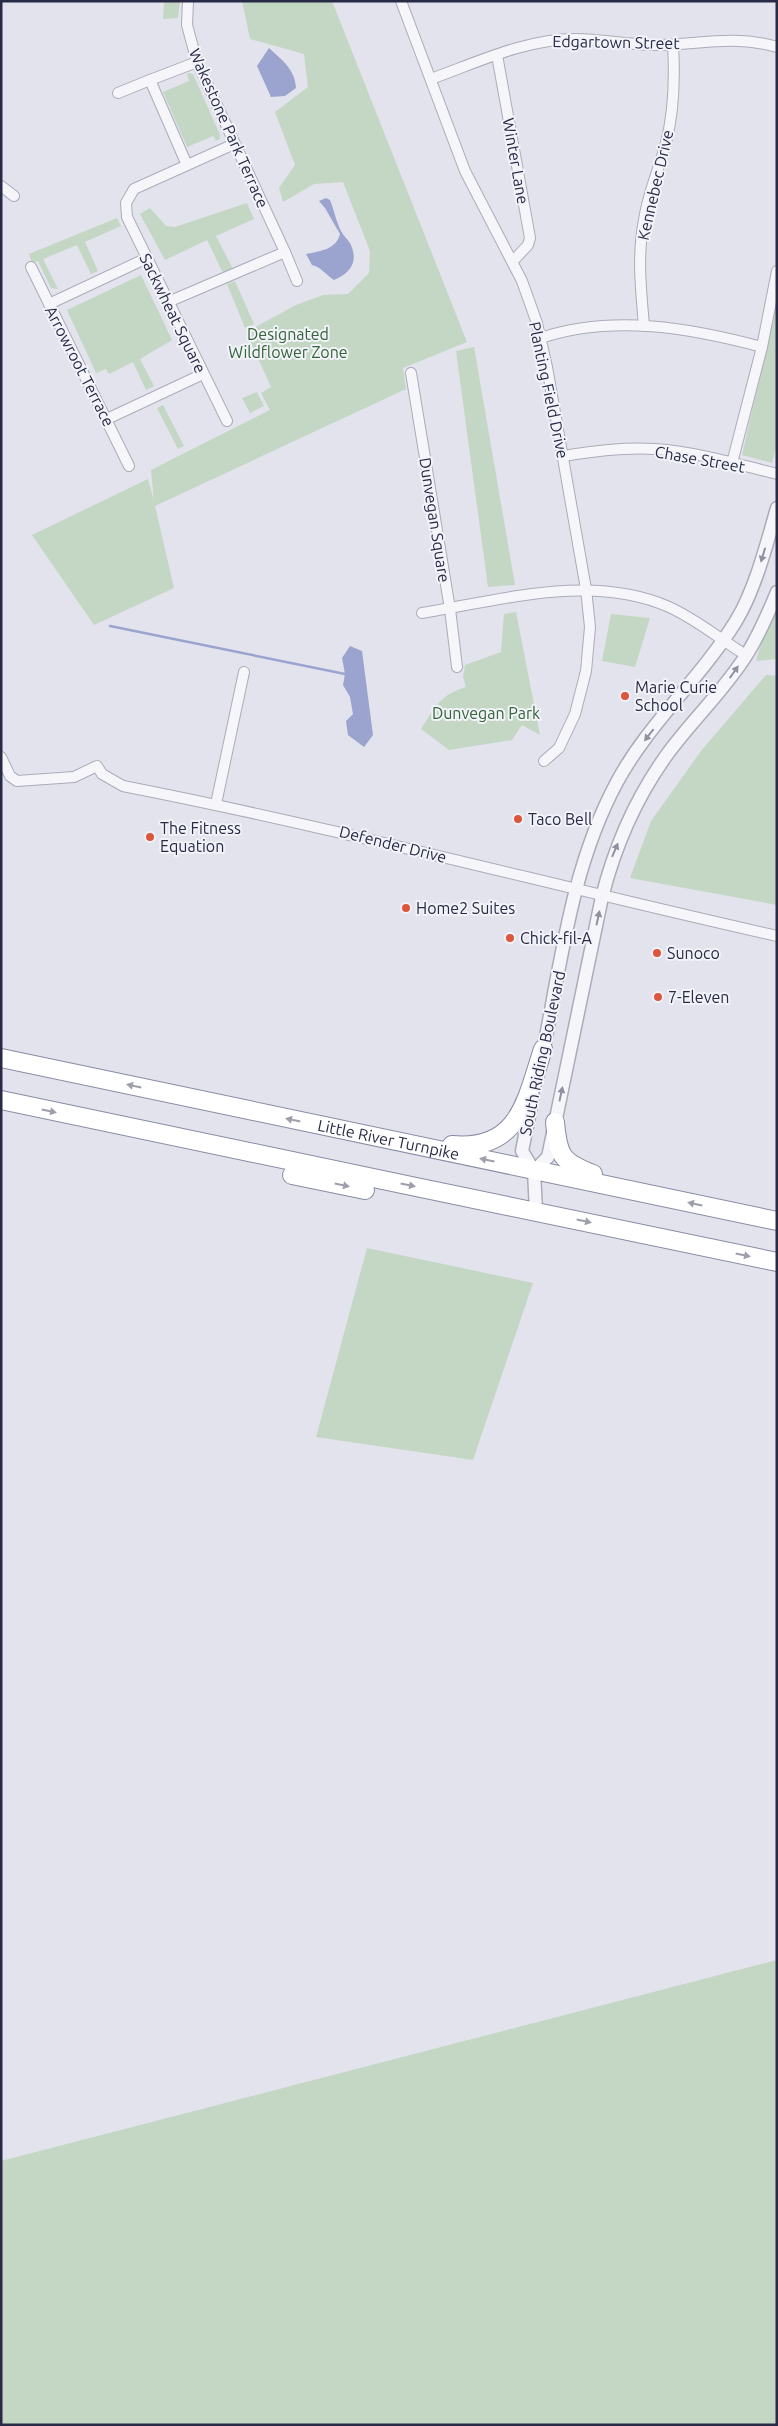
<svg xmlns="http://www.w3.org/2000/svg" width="778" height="2426" viewBox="0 0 778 2426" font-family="Ubuntu,sans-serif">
<rect width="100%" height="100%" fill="#e2e3ec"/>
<g fill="#c3d7c4">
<polygon points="164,1 180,1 178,18 163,19"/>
<polygon points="242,1 332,1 467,342 403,368 406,389 155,506 174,588 94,625 32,535 148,479 154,501 151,470 270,410 261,393 271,387 246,332 296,305 323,295 348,294 369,273 370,251 343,182 314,184 283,202 279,188 295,165 275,112 308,87 304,54 250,39"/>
<polygon points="187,73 193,74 220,135 220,139 216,141 213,136 187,147 163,92 189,81"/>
<polygon points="247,203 254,219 216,236 233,269 223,273 207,240 165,260 140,214 150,208 166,226 175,227"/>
<polygon points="117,218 121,226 85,242 98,271 91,274 77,245 43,259 58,289 51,288 38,261 32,263 29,254"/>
<polygon points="141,275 172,340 140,359 154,386 146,390 133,362 109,374 106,369 96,373 67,310"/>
<polygon points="235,281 254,324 245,328 227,284"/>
<polygon points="777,303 777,444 772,463 742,455"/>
<polygon points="474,347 515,585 488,587 456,351"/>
<polygon points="257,392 264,406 250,413 242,398"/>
<polygon points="163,405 184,446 178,449 157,408"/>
<polygon points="777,587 777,659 756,661"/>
<path d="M516,612L540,735L522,725L512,740L449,750L421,729C435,707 440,695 466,687L463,677L465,665L501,652L504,614Z"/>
<polygon points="611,614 650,618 635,667 602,661"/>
<polygon points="766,675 777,676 777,905 630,878 651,821 701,751"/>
<polygon points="367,1248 533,1283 473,1460 316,1437"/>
<polygon points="777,1960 777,2425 1,2425 1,2161"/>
</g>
<g fill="#9aa4cf">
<path d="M269,48C282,60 295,69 296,88L285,96L271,97L257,66Z"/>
<path d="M326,198L330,200C334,210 336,221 341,231C343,235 347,239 350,243C359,261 351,273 334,280C326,275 321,267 312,265L306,254C320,251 336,250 340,234L325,208L319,201Z"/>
<polygon points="350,646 362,651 373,735 364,747 348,735 346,721 353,714 350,697 343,685 345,674 342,658"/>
</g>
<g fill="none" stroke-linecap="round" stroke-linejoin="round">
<polyline stroke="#9aa4cf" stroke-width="2.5" points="110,626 345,674"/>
<defs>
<g id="minor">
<polyline points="188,1 187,25 197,62 285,252"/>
<polyline points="401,1 465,171 522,281 537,323 547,367 586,589 590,627 586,671 575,714 559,748 544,761"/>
<polyline points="497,55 530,238 528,245 513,261"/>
<path d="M431,79C478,62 525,39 576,39C604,39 632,46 660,45C700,44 737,35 777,47"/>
<polyline points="150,80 197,62"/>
<polyline points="118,93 150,80 187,165"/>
<polyline points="1,186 14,196"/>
<polyline points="31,267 129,466"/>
<polyline points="168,302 285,252 297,281"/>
<polyline points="49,304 147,258"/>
<path d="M644,326C641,290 637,256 644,220C648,193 659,169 666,143C674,111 675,78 673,45"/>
<path d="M541,338C613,314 691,328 762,347"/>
<polyline points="411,373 450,609 457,667"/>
<polyline points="107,419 203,374"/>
<polyline points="227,421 127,217 126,203 134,189 234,144"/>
<path d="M563,456C594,451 624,447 655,449C697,452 737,464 777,474"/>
<polyline points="732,463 762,347 777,271"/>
<path d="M422,613C502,600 592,573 669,607C696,619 721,640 746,655"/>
<path d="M1,757L10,776L17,781L74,777L97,766L102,774L123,786C343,829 558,887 777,936"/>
<polyline points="216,804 244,672"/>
</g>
<g id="tertiary">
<path d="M542,1057C561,964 571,867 617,782C648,724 701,678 736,621C755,590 767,543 777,508"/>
<polyline points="533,1096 522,1151 534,1171 536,1211"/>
<path d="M534,1171L548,1157L602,897C615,846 636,798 666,756C691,721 724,691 747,654C759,635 768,614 777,592"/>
</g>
<g id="trunk">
<path id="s1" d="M1,1058L777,1221"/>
<path d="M1,1100C260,1155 518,1208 777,1262"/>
<path d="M555,1122C558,1155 561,1162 593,1174"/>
<path d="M452,1145C519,1151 526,1101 543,1049"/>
<polyline points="292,1175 365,1190"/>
</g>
</defs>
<use href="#minor" stroke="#aaacba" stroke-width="12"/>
<use href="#tertiary" stroke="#aaacba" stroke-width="15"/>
<use href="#trunk" stroke="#888ba4" stroke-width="20"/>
<use href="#minor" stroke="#f6f6fa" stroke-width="10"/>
<use href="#tertiary" stroke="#f6f6fa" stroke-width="12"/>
<use href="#trunk" stroke="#fff" stroke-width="18"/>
</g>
<defs><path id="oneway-solid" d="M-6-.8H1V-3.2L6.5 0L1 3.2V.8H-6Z" transform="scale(1.25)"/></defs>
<g fill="#8f90a0">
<use href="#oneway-solid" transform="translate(763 555) rotate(107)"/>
<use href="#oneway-solid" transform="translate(734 672) rotate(-55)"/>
<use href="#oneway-solid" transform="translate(649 735) rotate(128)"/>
<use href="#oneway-solid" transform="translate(615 850) rotate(-67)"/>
<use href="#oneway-solid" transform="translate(598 918) rotate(-78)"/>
<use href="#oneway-solid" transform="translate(561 1094) rotate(-78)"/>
</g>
<g fill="#9e9fac">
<use href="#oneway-solid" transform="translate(134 1086) rotate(-168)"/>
<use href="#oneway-solid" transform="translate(49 1111) rotate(12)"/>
<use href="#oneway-solid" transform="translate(293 1120) rotate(-168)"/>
<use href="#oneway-solid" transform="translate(487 1160) rotate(-168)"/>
<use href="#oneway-solid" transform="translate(342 1185) rotate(12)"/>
<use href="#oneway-solid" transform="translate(408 1185) rotate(11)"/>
<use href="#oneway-solid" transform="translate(695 1204) rotate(-168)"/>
<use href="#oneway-solid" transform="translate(584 1221) rotate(12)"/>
<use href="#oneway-solid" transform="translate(743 1255) rotate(12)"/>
</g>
<g fill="#dc553d" stroke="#f2f3f9" stroke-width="2">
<circle cx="625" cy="696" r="5"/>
<circle cx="518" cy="819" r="5"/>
<circle cx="150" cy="837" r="5"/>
<circle cx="406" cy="908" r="5"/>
<circle cx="510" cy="938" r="5"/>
<circle cx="657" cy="953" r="5"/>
<circle cx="658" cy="997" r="5"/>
</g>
<g text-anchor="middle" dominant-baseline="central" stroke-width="4" stroke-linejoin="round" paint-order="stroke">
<g font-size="16" fill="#282a46" stroke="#f2f3f9">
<text transform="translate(616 42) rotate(1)">Edgartown Street</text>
<text transform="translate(229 128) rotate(66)">Wakestone Park Terrace</text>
<text transform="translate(516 161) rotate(80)">Winter Lane</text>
<text transform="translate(655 185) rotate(-77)">Kennebec Drive</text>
<text transform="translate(173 313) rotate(64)">Sackwheat Square</text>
<text transform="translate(80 366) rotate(63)">Arrowroot Terrace</text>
<text transform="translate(549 390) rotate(78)">Planting Field Drive</text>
<text transform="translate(700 459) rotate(10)">Chase Street</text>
<text transform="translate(435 520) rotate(81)">Dunvegan Square</text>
<text transform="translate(393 844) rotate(14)">Defender Drive</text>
<text transform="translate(542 1053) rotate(-78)">South Riding Boulevard</text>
<text stroke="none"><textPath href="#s1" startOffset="396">Little River Turnpike</textPath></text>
</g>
<g font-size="16" fill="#34633a" stroke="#f2f3f9">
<text x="288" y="334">Designated<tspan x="288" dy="18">Wildflower Zone</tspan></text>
<text x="486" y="713">Dunvegan Park</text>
</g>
<g font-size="16" fill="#282a46" stroke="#f2f3f9" text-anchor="start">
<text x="635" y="687">Marie Curie<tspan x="635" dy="18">School</tspan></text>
<text x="528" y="819">Taco Bell</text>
<text x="160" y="828">The Fitness<tspan x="160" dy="18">Equation</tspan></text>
<text x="416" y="908">Home2 Suites</text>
<text x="520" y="938">Chick-fil-A</text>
<text x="667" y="953">Sunoco</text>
<text x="668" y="997">7-Eleven</text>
</g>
</g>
<rect width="778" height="2426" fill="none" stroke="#282a46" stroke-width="5"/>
</svg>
